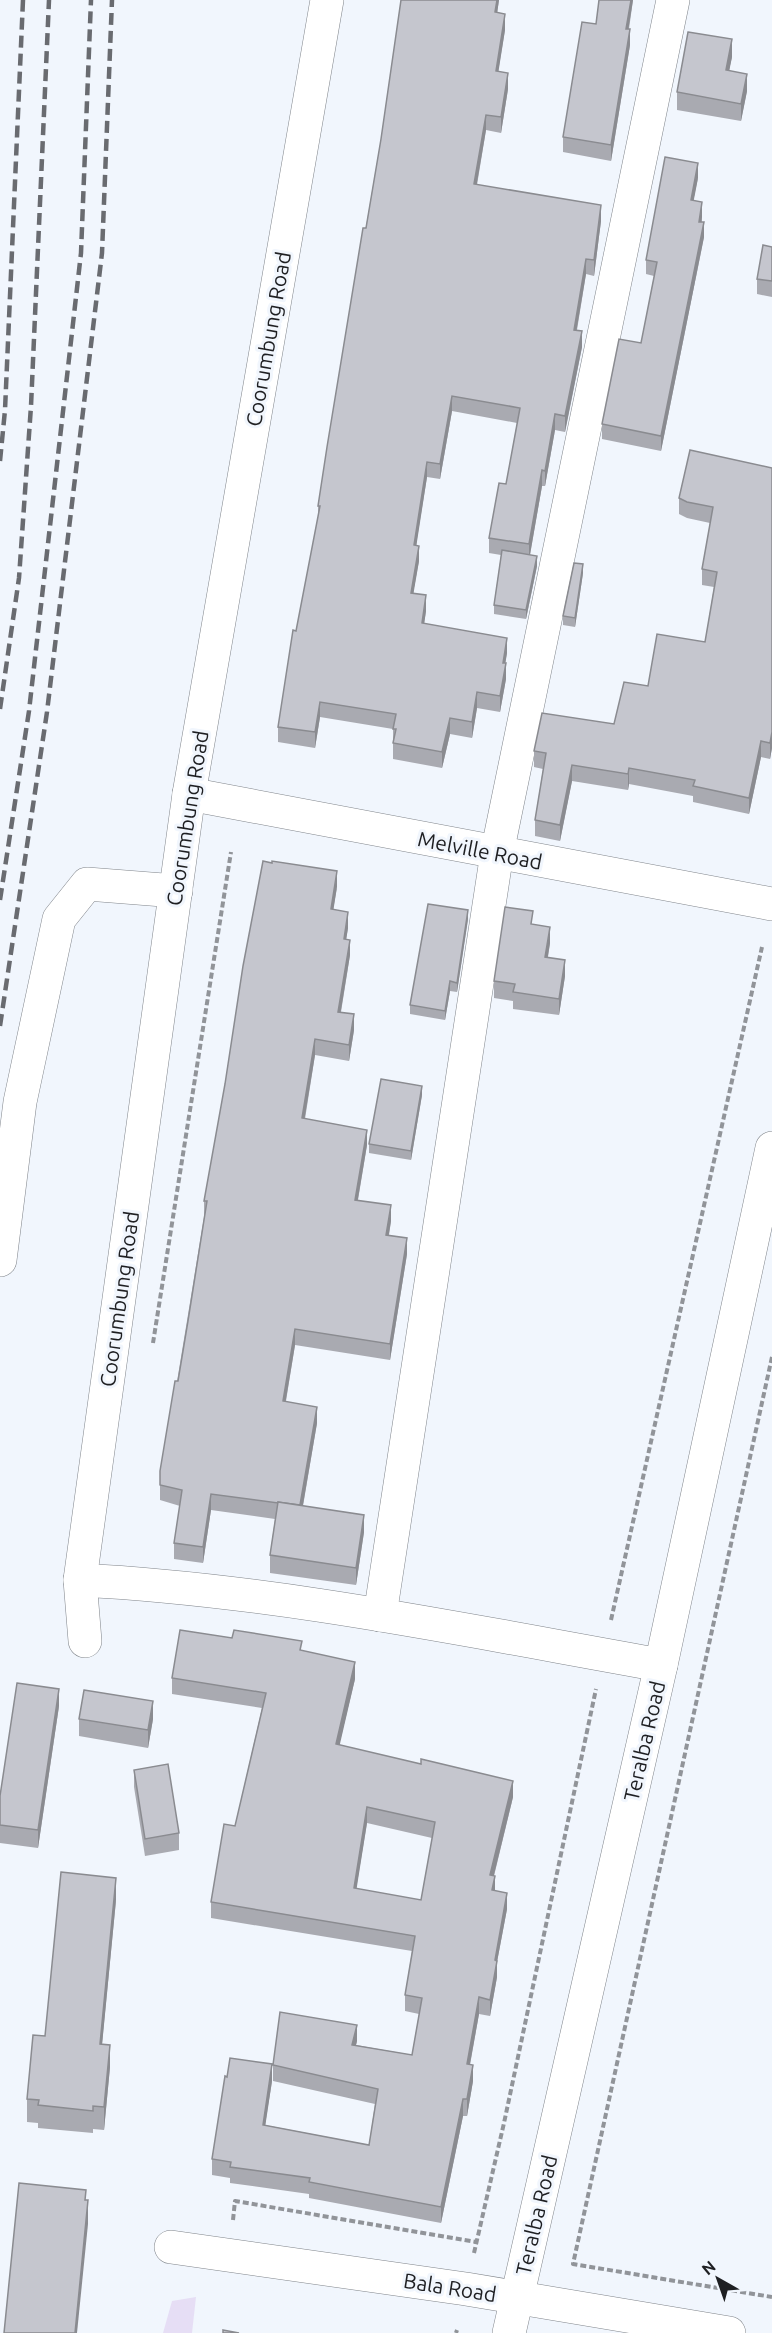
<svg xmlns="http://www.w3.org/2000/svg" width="772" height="2333" viewBox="0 0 772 2333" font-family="Ubuntu,sans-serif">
<rect width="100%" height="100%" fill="#f1f6fd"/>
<polygon fill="#e6def5" points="196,2297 192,2333 163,2333 172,2301"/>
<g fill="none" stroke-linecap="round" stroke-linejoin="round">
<defs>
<g id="minor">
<polyline points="189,794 772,904"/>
<polyline points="0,1260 20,1102 59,919 87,884 176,891"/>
<path d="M80,1580C275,1590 469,1631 661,1665"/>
<polyline points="380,1615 497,853 673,0"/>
<polyline points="85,1641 80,1580 189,794 327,0"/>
<polyline points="171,2247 466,2289 729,2333"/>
<polyline points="509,2333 661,1665 772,1148"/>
</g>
</defs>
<use href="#minor" stroke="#80858b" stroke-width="34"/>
<g stroke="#919499" stroke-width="4" stroke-dasharray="6 3" stroke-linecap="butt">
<polyline points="153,1343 231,852"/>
<polyline points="772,1357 573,2264 772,2297"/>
<polyline points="611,1620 762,947"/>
<polyline points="233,2220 235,2201 476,2242"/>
<polyline points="474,2253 504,2123 596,1689"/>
<polyline points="456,2333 457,2330"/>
</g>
<use href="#minor" stroke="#fff" stroke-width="33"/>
<g stroke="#696b70" stroke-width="4.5" stroke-dasharray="12 6" stroke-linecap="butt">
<polyline points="0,461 5,410 23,0"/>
<polyline points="0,709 19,578 31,406 49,0"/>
<polyline points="0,900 29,711 81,253 91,0"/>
<polyline points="0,1026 47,712 102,253 112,0"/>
</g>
</g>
<g fill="#a9aab1" fill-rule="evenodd">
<polygon points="401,0 499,0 497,13 505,30 498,72 508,89 501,133 486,130 477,185 601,221 594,276 586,274 577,330 582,347 565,432 555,430 545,486 542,486 530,555 537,566 526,619 494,614 494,605 501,555 489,553 489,538 506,484 517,423 452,411 440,479 427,477 416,545 419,561 413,593 426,611 424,623 507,653 505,663 506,679 500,712 477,708 472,738 450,734 442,768 393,759 393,729 320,717 315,748 278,742 278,727 318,517 318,506 381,139"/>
<polygon points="599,0 633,0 629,29 630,45 611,161 563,152 563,137 596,24"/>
<polygon points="732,57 729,70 747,91 741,121 677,110 677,92"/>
<polygon points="698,178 693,201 702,217 702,222 704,237 661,451 602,439 602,424 641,343 654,276 646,274 646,260"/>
<polygon points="772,247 772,297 757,294 757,279"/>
<polygon points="772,468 772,748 770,759 761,757 749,814 693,802 693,796 629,784 628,790 572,781 560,841 535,836 535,820 543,769 534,767 534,751 614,724 648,686 705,642 714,587 702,585 702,569 710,523 687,518 679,514 679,498"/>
<polygon points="583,573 575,627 563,625 563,616"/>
<polygon points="337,887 333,910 348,928 346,939 350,955 341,1012 354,1030 349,1061 315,1055 305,1119 367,1145 358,1200 391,1221 389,1235 407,1254 390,1360 295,1345 286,1401 317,1423 303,1506 364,1532 356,1585 270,1573 270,1555 275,1519 211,1510 203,1563 174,1559 174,1543 180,1506 160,1500 160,1485 204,1217 204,1201"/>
<polygon points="468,919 457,992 450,991 445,1020 410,1014 410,1005"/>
<polygon points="533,924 550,943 548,957 565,976 559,1015 513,1009 513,1001 494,998 494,981"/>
<polygon points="422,1095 411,1160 369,1153 369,1144"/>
<path d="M302,1651L355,1679L339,1745L513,1797L494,1876L495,1891L507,1909L497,1962V1977L490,2016L479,2014L470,2065L473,2081L467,2116H463L441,2223L309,2198V2194L230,2183V2178L212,2175V2159L272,2081L265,2125L369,2145L375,2104L273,2081V2065L357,2041L356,2045L412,2055L419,2014L405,2011V1995L412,1951L211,1918V1902L235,1826L262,1708L172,1694V1678ZM367,1823L432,1838L421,1900L356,1889Z"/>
<polygon points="59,1706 38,1848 0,1843 0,1796"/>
<polygon points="79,1719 153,1719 148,1748 79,1736"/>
<polygon points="134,1770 179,1833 179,1850 145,1856 134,1787"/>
<polygon points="116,1900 102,2044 110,2067 104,2130 93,2129 93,2133 38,2128 38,2123 27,2122 27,2099 45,2036"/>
</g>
<g fill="#8a8b90">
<polygon points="497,0 499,0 495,28 495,12"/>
<polygon points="631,0 633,0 626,44 626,29"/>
<polygon points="505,14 505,30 496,87 496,71"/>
<polygon points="630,29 630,45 611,161 611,145"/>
<polygon points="732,39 732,57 726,87 726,70"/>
<polygon points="508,73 508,89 501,133 501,117"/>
<polygon points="747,74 747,91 741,121 741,104"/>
<polygon points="486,115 486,130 474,200 474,184"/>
<polygon points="698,163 698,178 691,215 691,200"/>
<polygon points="702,202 702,217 699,236 699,222"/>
<polygon points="601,205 601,221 594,276 594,260"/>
<polygon points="704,222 704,237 661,451 661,436"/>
<polygon points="586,259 586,274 574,345 574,330"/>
<polygon points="582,331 582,347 565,432 565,416"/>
<polygon points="452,396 452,411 440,479 440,464"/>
<polygon points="555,414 555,430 545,486 545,471"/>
<polygon points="427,462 427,477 414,561 414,545"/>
<polygon points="542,470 542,486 529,560 529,544"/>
<polygon points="419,546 419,561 411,608 411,593"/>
<polygon points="537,556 537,566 526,619 526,610"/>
<polygon points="583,564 583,573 575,627 575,618"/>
<polygon points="426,595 426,611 422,639 422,623"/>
<polygon points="507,638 507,653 503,678 503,663"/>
<polygon points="506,663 506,679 500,712 500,696"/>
<polygon points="477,692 477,708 472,738 472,722"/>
<polygon points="320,702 320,717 315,748 315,732"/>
<polygon points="450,718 450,734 442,768 442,752"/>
<polygon points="772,732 772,748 770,759 770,743"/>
<polygon points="761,741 761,757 749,814 749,798"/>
<polygon points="572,765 572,781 560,841 560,825"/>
<polygon points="629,768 629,784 628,790 628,774"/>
<polygon points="337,871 337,887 331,925 331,909"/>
<polygon points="468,910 468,919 457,992 457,983"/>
<polygon points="348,912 348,928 344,954 344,939"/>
<polygon points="550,927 550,943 545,973 545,957"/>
<polygon points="350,940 350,955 338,1028 338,1012"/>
<polygon points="565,960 565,976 559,1015 559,999"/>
<polygon points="450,981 450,991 445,1020 445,1011"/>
<polygon points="354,1014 354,1030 349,1061 349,1045"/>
<polygon points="315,1039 315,1055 302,1134 302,1118"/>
<polygon points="422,1086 422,1095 411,1160 411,1151"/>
<polygon points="367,1130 367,1145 355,1216 355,1200"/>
<polygon points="391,1205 391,1221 386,1251 386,1235"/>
<polygon points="407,1238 407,1254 390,1360 390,1344"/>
<polygon points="295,1329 295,1345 283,1417 283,1401"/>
<polygon points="317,1407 317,1423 300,1522 300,1506"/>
<polygon points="211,1494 211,1510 203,1563 203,1547"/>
<polygon points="364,1515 364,1532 356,1585 356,1568"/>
<polygon points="355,1662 355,1679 336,1761 336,1744"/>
<polygon points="59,1689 59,1706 38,1848 38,1830"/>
<polygon points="153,1701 153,1719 148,1748 148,1730"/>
<polygon points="513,1781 513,1797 490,1891 490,1875"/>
<polygon points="367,1807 367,1823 354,1905 354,1888"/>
<polygon points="495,1876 495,1892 492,1890"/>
<polygon points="116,1878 116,1900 100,2066 100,2044"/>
<polygon points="507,1893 507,1909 497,1962 497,1977 490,2016 490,2000 495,1960"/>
<polygon points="479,1997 479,2014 467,2080 467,2064"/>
<polygon points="357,2025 357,2041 352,2061 352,2045"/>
<polygon points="110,2045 110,2067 104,2130 104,2107"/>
<polygon points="272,2064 272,2081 263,2141 263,2125"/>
<polygon points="473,2065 473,2081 467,2116 467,2099"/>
<polygon points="463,2099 463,2116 441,2223 441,2207"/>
<polygon points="88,2200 88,2224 77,2333 75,2333"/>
</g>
<g fill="#c5c6ce" stroke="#8a8b90" stroke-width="1.5" fill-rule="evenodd">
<polygon points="401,0 497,0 495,12 505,14 496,71 508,73 501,117 486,115 474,184 601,205 594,260 586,259 574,330 582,331 565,416 555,414 545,471 542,470 529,544 489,538 499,483 506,484 520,408 452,396 440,464 427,462 414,545 419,546 411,593 426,595 422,623 507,638 503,663 506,663 500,696 477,692 472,722 450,718 442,752 393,743 396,729 393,729 396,714 320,702 315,732 278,727 293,630 296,631 320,506 318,506 327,447 363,228 366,228 381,139"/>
<polygon points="599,0 631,0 626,29 630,29 611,145 563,137 582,22 596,24"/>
<polygon points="688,32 732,39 726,70 747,74 741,104 677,92"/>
<polygon points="665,157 698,163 691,200 702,202 699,222 704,222 661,436 602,424 619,339 641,343 657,262 646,260"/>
<polygon points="763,245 772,247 772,281 757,279"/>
<polygon points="690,450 772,468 772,732 770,743 761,741 749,798 693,786 695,780 629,768 628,774 572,765 560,825 535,820 546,753 534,751 542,713 614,724 624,682 648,686 657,634 705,642 717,572 702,569 713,507 687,502 679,498"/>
<polygon points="502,550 537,556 526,610 494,605"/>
<polygon points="574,563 583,564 575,618 563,616"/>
<polygon points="263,861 272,863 272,861 337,871 331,909 348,912 344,939 350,940 338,1012 354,1014 349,1045 315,1039 302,1118 367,1130 355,1200 391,1205 386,1235 407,1238 390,1344 295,1329 283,1401 317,1407 300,1505 278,1502 278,1503 211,1494 203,1547 174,1543 182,1490 160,1485 160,1471 175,1381 178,1381 188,1321 207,1201 204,1201 225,1084 243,966"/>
<polygon points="428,904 468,910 457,983 450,981 445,1011 410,1005"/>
<polygon points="505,907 533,911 531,924 550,927 545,957 565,960 559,999 513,992 515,984 494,981"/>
<polygon points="381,1079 422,1086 411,1151 369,1144"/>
<polygon points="278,1502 364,1515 356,1568 270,1555"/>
<path d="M180,1630L232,1638L234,1630L302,1641L300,1650L355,1662L336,1744L421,1764V1759L513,1781L490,1875L495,1876L492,1890L507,1893L495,1960L497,1961L490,2000L479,1997L467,2064L473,2065L467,2099H463L441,2207L309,2182L310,2178L230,2167L231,2162L212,2159L225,2076L227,2077L230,2058L272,2064L263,2125L369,2145L378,2089L273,2065L280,2012L357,2025L352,2045L412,2055L422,1998L405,1995L415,1936L211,1902L224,1824L235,1826L266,1693L172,1678ZM367,1807L435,1822L421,1900L354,1888Z"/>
<polygon points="17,1683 59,1689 38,1830 0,1825 0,1796"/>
<polygon points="84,1690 153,1701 148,1730 79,1719"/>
<polygon points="168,1764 179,1833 145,1839 134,1770"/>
<polygon points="61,1872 116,1878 100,2044 110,2045 104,2107 93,2106 93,2111 38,2105 39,2100 27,2099 33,2035 45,2036"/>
<polygon points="19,2183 86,2190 85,2200 88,2200 75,2333 4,2333"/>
<polygon points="223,2330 239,2333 223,2333"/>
</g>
<g text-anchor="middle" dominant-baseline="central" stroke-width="6" stroke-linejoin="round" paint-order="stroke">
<g font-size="21" fill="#1e1f22" stroke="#f1f6fd">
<text transform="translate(268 339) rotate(-80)">Coorumbung Road</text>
<text transform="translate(187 818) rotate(-81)">Coorumbung Road</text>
<text transform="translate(480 850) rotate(11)">Melville Road</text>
<text transform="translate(119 1299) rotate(-82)">Coorumbung Road</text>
<text transform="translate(644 1741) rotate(-77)">Teralba Road</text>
<text transform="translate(536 2215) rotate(-77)">Teralba Road</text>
<text transform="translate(450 2287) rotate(9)">Bala Road</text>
</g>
</g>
<g transform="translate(718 2279) rotate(320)" stroke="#f1f6fd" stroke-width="4.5" paint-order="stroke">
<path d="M0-4.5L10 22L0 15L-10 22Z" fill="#1e1f22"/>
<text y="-9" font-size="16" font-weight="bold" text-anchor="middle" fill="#1e1f22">N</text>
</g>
</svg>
